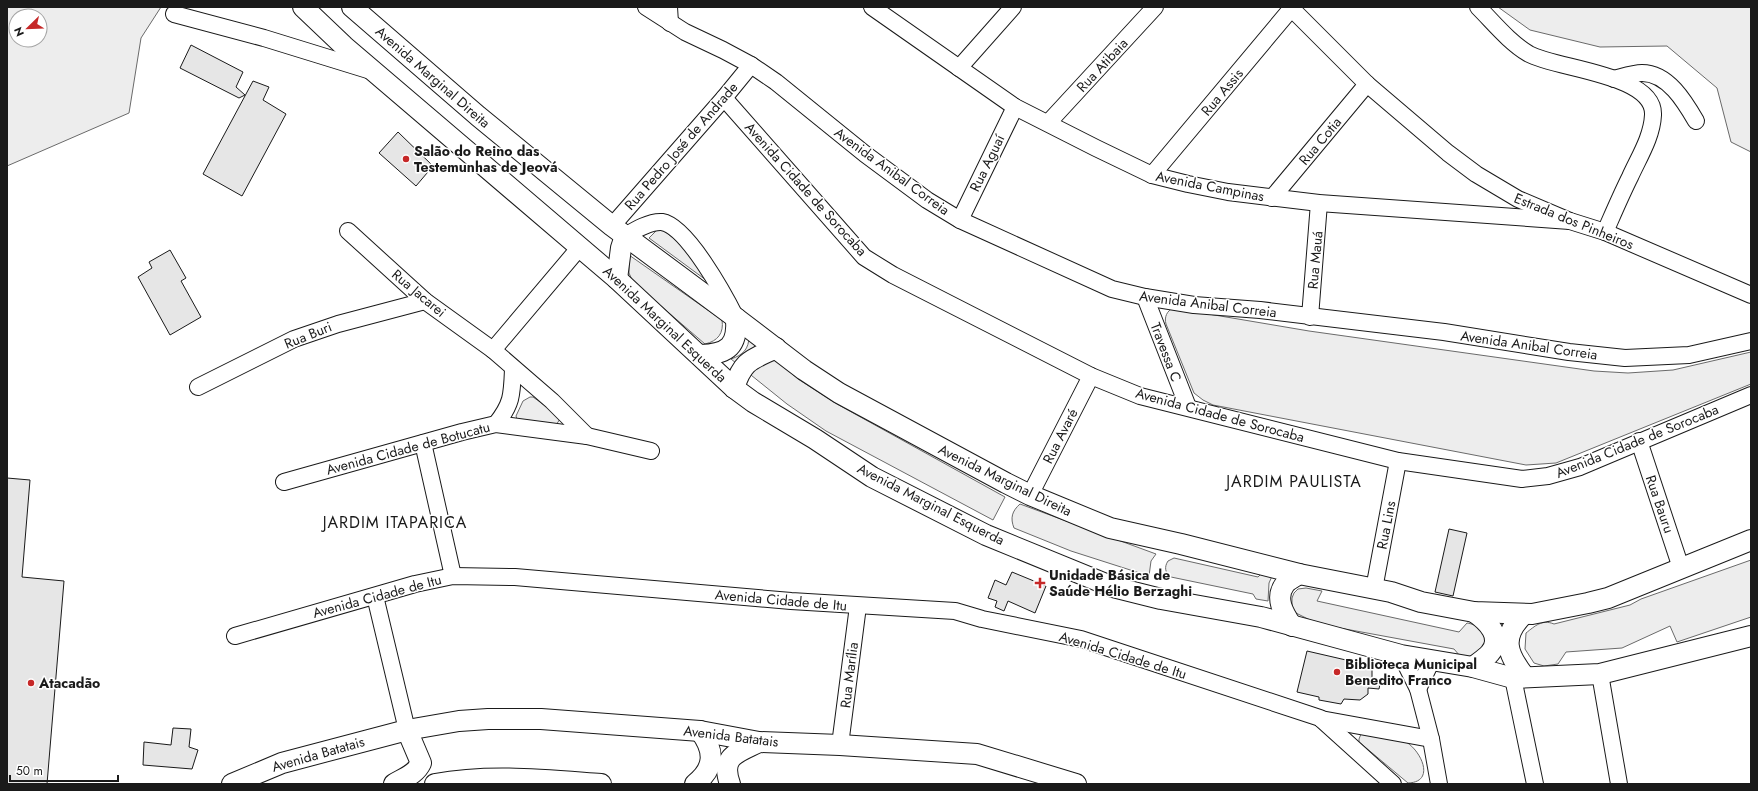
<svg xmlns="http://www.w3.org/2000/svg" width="1758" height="791" viewBox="0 0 1758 791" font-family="Jost,sans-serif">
<rect width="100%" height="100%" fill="#fff"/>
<g fill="#ededed" stroke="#6a6a6a" fill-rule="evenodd">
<path d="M7,7H161L141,38L129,113L7,166ZM16,16H40V40H16Z"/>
<polygon points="1498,7 1751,7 1751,152 1731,142 1717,88 1667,46 1600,47 1530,30"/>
<polygon points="662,229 689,251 710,283 649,238 657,230"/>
<path d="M629,255L722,320C724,333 718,341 705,344L633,282L629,273Z"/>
<path d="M1173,308L1309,331L1594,371L1628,373L1673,370L1751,352V384L1556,463L1526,465L1213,405L1203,400L1194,393L1166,324C1164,317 1167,311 1173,308Z"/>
<path d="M749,336L798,379L837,404L1005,497L993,520L826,431L787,404L731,359C743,355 749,349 749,336Z"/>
<polygon points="530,397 533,397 557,414 560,419 556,425 517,419 516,416 523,401"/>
<path d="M1020,504L1156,554L1151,561L1149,576L1071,551L1014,528C1010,518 1012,511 1020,504Z"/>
<path d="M1174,558L1258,577L1263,572L1273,574L1269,583L1268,601L1256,599L1253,594L1171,577C1165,573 1164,567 1168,561Z"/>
<path d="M1751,560V617L1677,642L1670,626L1622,648L1566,652L1558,664L1544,666L1534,663L1525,649L1526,633C1535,626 1542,619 1554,624L1630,605L1641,599Z"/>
<path d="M1306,588L1322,591L1317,601L1459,632L1467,623C1477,624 1493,636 1484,648C1482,652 1476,655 1472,658L1460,656L1454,649L1318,624L1296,613L1292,608V598L1294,593L1298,589Z"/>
<path d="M1361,734C1374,736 1389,736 1402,740C1419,746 1438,782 1408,783L1359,742V739Z"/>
</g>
<g fill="#e6e6e6" stroke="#1a1a1a">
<polygon points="191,45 243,72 236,87 245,95 239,98 180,68"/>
<polygon points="253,81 269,87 263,100 286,114 242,196 203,174"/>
<polygon points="398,132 433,166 416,186 379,153"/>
<polygon points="170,250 186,278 181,281 201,317 170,335 138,277 152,268 149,262"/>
<polygon points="7,478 30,480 22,577 64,581 47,784 7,784"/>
<polygon points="1449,529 1467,533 1453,596 1435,592"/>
<polygon points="1012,572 1046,586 1035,613 1008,601 1004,611 995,607 997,601 988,598 995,580 1006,585"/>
<polygon points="1307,651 1372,666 1372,679 1378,679 1380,684 1379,689 1368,688 1368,694 1360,700 1344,699 1341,704 1319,700 1319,697 1297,692"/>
<polygon points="173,728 191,729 189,747 198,750 192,769 143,765 144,742 171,745"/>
</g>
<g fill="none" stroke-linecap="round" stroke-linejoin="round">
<defs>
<g id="minor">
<polyline points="646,7 685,32 723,50 751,65 776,82 865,154 927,200 960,220 1112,289 1145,297 1194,305 1260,310 1444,332 1569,352 1625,358 1689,355 1751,341"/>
<polyline points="669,7 670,23"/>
<polyline points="872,7 1015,107 1096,148 1152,175 1188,184 1228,192 1319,203 1570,221"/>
<polyline points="1290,7 1367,84 1448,153 1476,174 1518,199 1570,221 1605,232 1751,295"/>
<path d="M1478,7C1494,23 1509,42 1529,54C1556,69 1655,74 1653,115C1652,137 1639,157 1630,177C1621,195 1613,214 1605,232"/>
<polyline points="174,14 264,38 371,71"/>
<polyline points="959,68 1013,7"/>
<path d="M1614,79C1622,77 1633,73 1642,73C1668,73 1685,102 1696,121"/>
<polyline points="724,98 864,257 893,275 1091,376 1140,396 1398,461 1522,479 1548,476 1580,467 1751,395"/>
<polyline points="1048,123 1155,7"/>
<polyline points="1152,175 1291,9"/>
<polyline points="1272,198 1367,84"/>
<polyline points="960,220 1015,107"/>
<polyline points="612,226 724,98 751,65"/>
<polyline points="348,231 425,301 493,350 552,401 587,436"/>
<path d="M625,236C635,230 650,221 662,222C687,226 725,296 736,318"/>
<polyline points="1145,297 1188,407"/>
<polyline points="1310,317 1319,203"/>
<polyline points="493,350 580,247"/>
<polyline points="198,387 294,339 338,324 425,301"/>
<path d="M496,424C512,404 512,395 513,369"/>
<polyline points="1639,441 1681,568"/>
<polyline points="423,443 453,576"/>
<polyline points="284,482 462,432 496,424 587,436 651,451"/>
<polyline points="1030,495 1091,376"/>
<polyline points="1374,589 1398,461"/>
<polyline points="375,596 407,730"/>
<polyline points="235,636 415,584 453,576 515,577 791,601 955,611 982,619 1081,639 1320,718 1393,784"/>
<polyline points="1401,655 1418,689 1431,739 1439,784"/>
<polyline points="1600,674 1619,784"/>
<polyline points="1513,678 1535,784"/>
<polyline points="1418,689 1432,660"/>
<polyline points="1321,719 1431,739"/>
<polyline points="840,745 858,606"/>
</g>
<g id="major">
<polyline points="303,7 344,46 617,279 734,388 753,402 815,439 872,477 986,535 1113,587 1161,599 1261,617 1401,655 1473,667 1513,678 1600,674 1751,636"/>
<polyline points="352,7 478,116 612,226 736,318 804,370 839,393 1006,483 1030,495 1110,528 1181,544 1299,574 1391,592 1421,602 1474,612 1532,614 1588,603 1608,598 1751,540"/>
<polyline points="617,279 621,248 625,236"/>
<path d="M701,355C728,354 738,346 736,318"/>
<path d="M734,388C743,360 751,360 776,348"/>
<path d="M1524,614C1500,637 1507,654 1525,677"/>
<path d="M1292,626C1284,614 1274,598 1285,584C1288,580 1295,577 1299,574"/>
<path d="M1473,667C1478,663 1486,658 1490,653C1504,637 1487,621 1474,612"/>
<polyline points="232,784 282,763 407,730 459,721 488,719 541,719 700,731 759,742 840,745 977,754 1076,784"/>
<path d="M394,784C404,778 416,774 421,763L407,730"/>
<path d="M435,784C490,774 546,780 601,784"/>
<path d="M695,784C715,768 715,751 700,731"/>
<path d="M730,784C720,756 737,753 759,742"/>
</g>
</defs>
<use href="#minor" stroke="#1a1a1a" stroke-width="18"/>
<use href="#major" stroke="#1a1a1a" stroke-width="22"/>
<use href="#minor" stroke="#fff" stroke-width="16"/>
<use href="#major" stroke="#fff" stroke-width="20"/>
</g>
<g fill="#c62828" stroke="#fff" stroke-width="1.5">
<circle cx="406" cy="159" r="4"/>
<path d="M1038 577h4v4h4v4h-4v4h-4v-4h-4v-4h4z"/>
<circle cx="1337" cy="672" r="4"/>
<circle cx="31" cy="683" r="4"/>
</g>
<g text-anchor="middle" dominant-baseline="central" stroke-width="3" stroke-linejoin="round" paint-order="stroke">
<g font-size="14" fill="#1a1a1a" stroke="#fff">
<text transform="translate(1102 65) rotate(-47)">Rua Atibaia</text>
<text transform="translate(433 77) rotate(41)">Avenida Marginal Direita</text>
<text transform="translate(1222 92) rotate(-50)">Rua Assis</text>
<text transform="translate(1320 141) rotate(-50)">Rua Cotia</text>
<text transform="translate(681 146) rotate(-49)">Rua Pedro José de Andrade</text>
<text transform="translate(987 163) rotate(-64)">Rua Aguaí</text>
<text transform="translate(892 171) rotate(36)">Avenida Anibal Correia</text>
<text transform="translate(1210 186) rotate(11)">Avenida Campinas</text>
<text transform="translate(806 189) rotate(48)">Avenida Cidade de Sorocaba</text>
<text transform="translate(1574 221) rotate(22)">Estrada dos Pinheiros</text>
<text transform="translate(1315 260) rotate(-85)">Rua Mauá</text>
<text transform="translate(419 293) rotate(40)">Rua Jacarei</text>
<text transform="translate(1208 304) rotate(7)">Avenida Anibal Correia</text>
<text transform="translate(665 324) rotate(43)">Avenida Marginal Esquerda</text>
<text transform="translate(308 335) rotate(-22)">Rua Buri</text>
<text transform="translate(1529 345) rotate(8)">Avenida Anibal Correia</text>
<text transform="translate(1166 352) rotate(69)">Travessa C</text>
<text transform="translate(1220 415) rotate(15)">Avenida Cidade de Sorocaba</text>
<text transform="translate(1060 436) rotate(-63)">Rua Avaré</text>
<text transform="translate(1637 441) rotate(-22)">Avenida Cidade de Sorocaba</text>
<text transform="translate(408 448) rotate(-15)">Avenida Cidade de Botucatu</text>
<text transform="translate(1005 480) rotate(26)">Avenida Marginal Direita</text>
<text transform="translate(931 504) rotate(27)">Avenida Marginal Esquerda</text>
<text transform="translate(1660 504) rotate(71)">Rua Bauru</text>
<text transform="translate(1386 525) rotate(-79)">Rua Lins</text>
<text transform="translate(377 596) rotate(-15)">Avenida Cidade de Itu</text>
<text transform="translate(781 600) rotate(5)">Avenida Cidade de Itu</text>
<text transform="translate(1123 655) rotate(17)">Avenida Cidade de Itu</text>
<text transform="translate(849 675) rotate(-83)">Rua Marília</text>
<text transform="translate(731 736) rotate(7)">Avenida Batatais</text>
<text transform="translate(318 754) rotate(-16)">Avenida Batatais</text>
</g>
<g font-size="14" font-weight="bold" fill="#1a1a1a" stroke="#fff" text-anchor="start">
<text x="414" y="151">Salão do Reino das<tspan x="414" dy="16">Testemunhas de Jeová</tspan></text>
<text x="1049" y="575">Unidade Básica de<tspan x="1049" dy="16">Saúde Hélio Berzaghi</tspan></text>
<text x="1345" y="664">Biblioteca Municipal<tspan x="1345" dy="16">Benedito Franco</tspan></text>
<text x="39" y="683">Atacadão</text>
</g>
<g font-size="16" letter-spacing="1" fill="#1a1a1a" stroke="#fff">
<text x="1294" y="481">JARDIM PAULISTA</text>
<text x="395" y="522">JARDIM ITAPARICA</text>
</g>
</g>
<rect width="1758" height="791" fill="none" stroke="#1a1a1a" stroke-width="16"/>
<g transform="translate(28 28) rotate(247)"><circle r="19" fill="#ffffff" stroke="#a3a3a3"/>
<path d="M0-3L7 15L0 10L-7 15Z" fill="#c62828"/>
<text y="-6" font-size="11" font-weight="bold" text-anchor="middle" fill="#1a1a1a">N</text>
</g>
<path d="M10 775v6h108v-6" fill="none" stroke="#1a1a1a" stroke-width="2"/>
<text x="16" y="775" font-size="12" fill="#1a1a1a" stroke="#ffffff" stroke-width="3" paint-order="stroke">50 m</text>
</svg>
